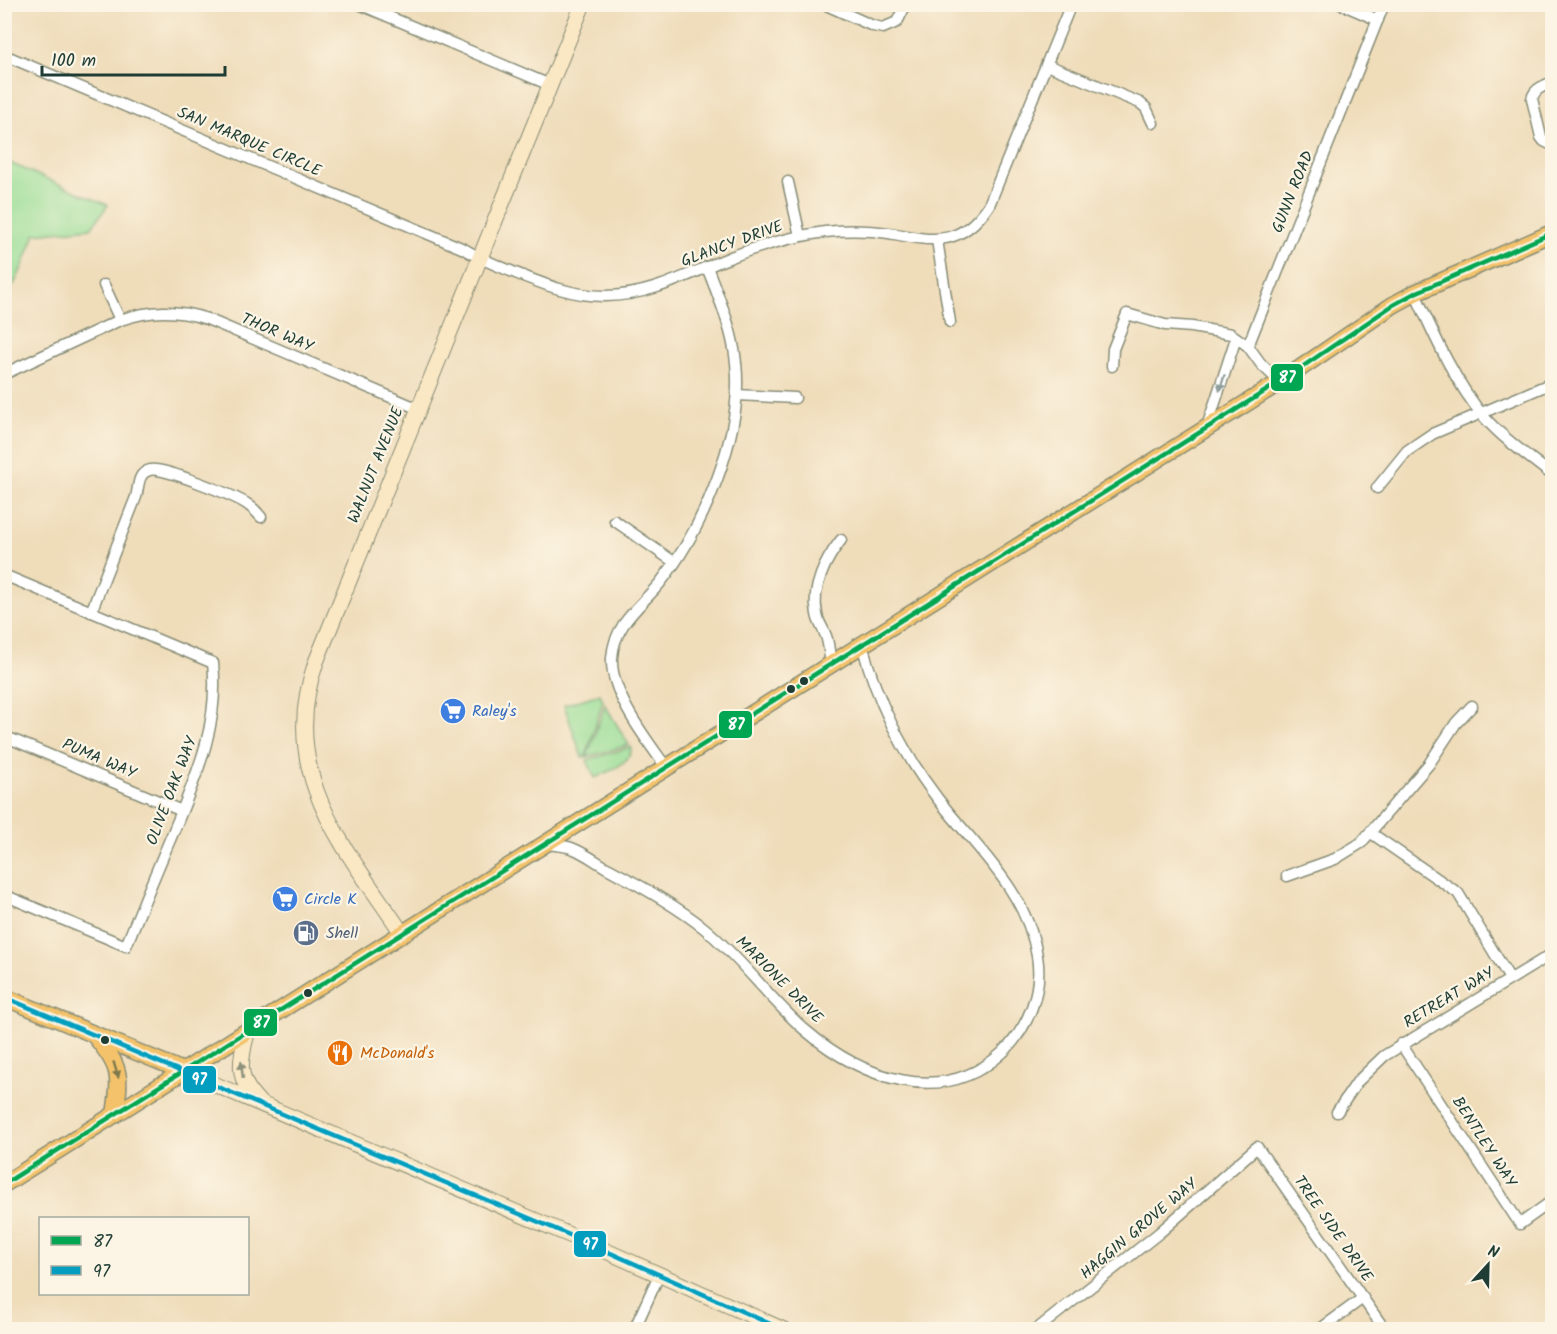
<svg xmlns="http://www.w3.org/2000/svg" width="1557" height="1334" viewBox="0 0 1557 1334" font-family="Kalam,sans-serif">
<rect width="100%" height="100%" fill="#fcf5e5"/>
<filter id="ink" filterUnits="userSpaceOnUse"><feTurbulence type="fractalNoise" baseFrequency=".0167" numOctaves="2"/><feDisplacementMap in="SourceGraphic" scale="12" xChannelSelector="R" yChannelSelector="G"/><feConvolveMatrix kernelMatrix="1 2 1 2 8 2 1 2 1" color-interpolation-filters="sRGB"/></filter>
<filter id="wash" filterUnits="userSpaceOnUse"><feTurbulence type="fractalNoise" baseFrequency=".008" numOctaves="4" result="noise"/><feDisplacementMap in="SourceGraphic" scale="24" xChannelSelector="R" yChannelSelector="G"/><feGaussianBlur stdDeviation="1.35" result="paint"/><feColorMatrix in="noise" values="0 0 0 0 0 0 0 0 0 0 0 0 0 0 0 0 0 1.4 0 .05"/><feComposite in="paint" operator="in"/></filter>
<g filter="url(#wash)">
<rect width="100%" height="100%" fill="#efdcb9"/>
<g fill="#99dd94" stroke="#5c8d64" stroke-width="1.5">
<path d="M5,161L108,205L91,228L35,234C29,248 17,288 5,294Z"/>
<polygon points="600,694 603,701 586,756 582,757 564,705"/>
<polygon points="605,705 629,745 587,757"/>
<path d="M631,747C633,763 607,772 595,778L587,760Z"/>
</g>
</g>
<g filter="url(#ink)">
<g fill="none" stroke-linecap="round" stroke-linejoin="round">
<defs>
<g id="street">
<polyline points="359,4 550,85"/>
<polyline points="824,4 873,26 883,28 897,22 906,4"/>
<polyline points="1341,4 1378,20"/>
<path d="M4,55L464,249C480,259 496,265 513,272C543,284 572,296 605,296C647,296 683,277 721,261C755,247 789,237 825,232C846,230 869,230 889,233C933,241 960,248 989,205L1071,4"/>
<polyline points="1047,65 1140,103 1146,108 1153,123"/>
<path d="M1552,90L1550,83C1542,87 1534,89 1532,99L1541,137L1544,141L1552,145"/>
<polyline points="788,182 800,236"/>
<polyline points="937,240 950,322"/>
<polyline points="104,285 120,320"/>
<path d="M1415,293C1434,335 1455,383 1485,418C1504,440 1530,457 1552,475"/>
<polyline points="1112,366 1113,349 1127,314 1165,325 1192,327 1231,334 1248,346"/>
<path d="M4,374L120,320C150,310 177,309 207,319L419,409"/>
<polyline points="1280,382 1261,364 1248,346 1384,4"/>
<polyline points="737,395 795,398"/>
<polyline points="1207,427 1236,338"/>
<polyline points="1377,488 1407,451 1432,434 1552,383"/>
<polyline points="615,521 674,562"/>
<path d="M4,575L213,663C220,726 195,779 172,835C156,872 141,909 126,946L4,895"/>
<path d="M91,612L136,497C139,487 137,473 150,470C161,466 235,496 247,504C253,508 257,512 261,517"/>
<path d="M831,663C829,654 829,644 826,636C823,628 818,622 817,614C811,588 826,559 841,540"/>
<polyline points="4,736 182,811"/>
<path d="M666,767C646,739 610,693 612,658C614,624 640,607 660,583C703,529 744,433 736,363C733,330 719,298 707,267"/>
<polyline points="1371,833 1458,893 1510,979"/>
<path d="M544,844C553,845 565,845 574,849C586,854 598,863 609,869C643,887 675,905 704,928C742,959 769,999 805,1030C860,1077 941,1109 1002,1053C1028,1029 1043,991 1037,956C1027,891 976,848 938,799C903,754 876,699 862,644"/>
<polyline points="1287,876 1335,859 1361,843 1429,764 1456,723 1472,706"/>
<polyline points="1401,1044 1520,1224 1552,1201"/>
<polyline points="1337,1112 1358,1081 1384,1056 1552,954"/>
<polyline points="634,1330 659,1275"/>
<polyline points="1036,1330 1159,1233 1257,1147 1385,1330"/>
<polyline points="1319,1330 1363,1298"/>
</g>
<g id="secondary">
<path d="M402,933C344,846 277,773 316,662L583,4"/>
<path d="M248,1029C241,1058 234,1077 258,1101"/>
<polyline points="183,1071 579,1239 784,1330"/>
</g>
<g id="primary">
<polyline points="4,997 183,1071"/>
<path d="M95,1036C121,1067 121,1075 115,1114"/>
<polyline points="4,1184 1280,382 1393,305 1415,293 1552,233"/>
</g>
</defs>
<use href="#street" stroke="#878c76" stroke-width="13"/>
<use href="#secondary" stroke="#878c76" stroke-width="17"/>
<use href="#primary" stroke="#878c76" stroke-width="19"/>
<use href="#street" stroke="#fff" stroke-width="10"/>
<use href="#secondary" stroke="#fae7c3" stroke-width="15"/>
<use href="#primary" stroke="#f3c26a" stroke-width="16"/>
<defs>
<polyline id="bus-1" points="4,1184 1280,382 1393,305 1415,293 1552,233"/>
<polyline id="bus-2" points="4,997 579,1239 784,1330"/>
</defs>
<use href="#bus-1" stroke="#fcf5e5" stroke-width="9"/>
<use href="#bus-2" stroke="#fcf5e5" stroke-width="9"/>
<use href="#bus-1" stroke="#00a651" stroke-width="4.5"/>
<use href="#bus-2" stroke="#039ebf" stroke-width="4.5"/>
</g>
<defs><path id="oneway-solid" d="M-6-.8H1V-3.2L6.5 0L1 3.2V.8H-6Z" transform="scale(1.5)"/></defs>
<use fill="#8f9e9a" href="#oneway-solid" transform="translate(1222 383) rotate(108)"/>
<use fill="#7e794c" href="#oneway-solid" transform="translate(116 1070) rotate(73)"/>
<use fill="#8c927c" href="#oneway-solid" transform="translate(242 1070) rotate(-96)"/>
</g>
<defs>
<symbol id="supermarket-disc" viewBox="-11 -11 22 22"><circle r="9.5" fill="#3f7fe0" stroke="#fcf5e5"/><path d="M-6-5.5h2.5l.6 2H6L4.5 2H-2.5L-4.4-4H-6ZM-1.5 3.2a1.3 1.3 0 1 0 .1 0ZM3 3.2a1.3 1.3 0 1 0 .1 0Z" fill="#fff"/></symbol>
<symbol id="fuel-disc" viewBox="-11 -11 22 22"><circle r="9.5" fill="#5c6f8a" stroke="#fcf5e5"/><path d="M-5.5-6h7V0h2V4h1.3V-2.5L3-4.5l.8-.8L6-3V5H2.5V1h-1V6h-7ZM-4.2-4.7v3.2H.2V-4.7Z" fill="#fff"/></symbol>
<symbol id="restaurant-disc" viewBox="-11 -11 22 22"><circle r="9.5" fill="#e8710a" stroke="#fcf5e5"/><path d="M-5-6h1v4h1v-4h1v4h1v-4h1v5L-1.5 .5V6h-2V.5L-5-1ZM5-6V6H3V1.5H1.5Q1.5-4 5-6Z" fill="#fff"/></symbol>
</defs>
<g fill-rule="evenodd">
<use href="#supermarket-disc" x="438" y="696" width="30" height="30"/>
<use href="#supermarket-disc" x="270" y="884" width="30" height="30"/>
<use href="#fuel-disc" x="291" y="918" width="30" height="30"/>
<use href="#restaurant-disc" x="325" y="1038" width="30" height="30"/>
</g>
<g fill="#1f3d34" stroke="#fcf5e5" stroke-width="2">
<circle cx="804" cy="681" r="5"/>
<circle cx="791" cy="689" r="5"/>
<circle cx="308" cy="993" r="5"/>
<circle cx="105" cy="1040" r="5"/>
</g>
<g text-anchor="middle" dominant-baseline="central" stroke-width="4.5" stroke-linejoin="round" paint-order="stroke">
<g font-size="16" fill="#1f3d34" stroke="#fcf5e5">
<text transform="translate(249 142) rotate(23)">SAN MARQUE CIRCLE</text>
<text transform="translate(1293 192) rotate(-68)">GUNN ROAD</text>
<text transform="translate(732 244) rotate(-20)">GLANCY DRIVE</text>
<text transform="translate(277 333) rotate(23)">THOR WAY</text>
<text transform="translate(376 465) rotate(-68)">WALNUT AVENUE</text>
<text transform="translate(99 759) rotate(23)">PUMA WAY</text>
<text transform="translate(172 791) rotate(-69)">OLIVE OAK WAY</text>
<text transform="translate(779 980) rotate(45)">MARIONE DRIVE</text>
<text transform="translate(1449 998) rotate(-31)">RETREAT WAY</text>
<text transform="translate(1484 1142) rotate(57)">BENTLEY WAY</text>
<text transform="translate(1139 1229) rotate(-40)">HAGGIN GROVE WAY</text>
<text transform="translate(1333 1229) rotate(55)">TREE SIDE DRIVE</text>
</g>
<g font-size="16" fill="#366cbe" stroke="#fcf5e5" text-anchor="start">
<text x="472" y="711">Raley's</text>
<text x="304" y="899">Circle K</text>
</g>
<g font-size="16" fill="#4e5e75" stroke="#fcf5e5" text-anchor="start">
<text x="326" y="933">Shell</text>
</g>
<g font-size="16" fill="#c56008" stroke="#fcf5e5" text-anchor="start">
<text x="360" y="1053">McDonald's</text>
</g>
</g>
<g stroke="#fcf5e5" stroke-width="2">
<rect x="1270" y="363" width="34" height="29" rx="6" fill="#00a651"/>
<rect x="718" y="710" width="35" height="29" rx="6" fill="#00a651"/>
<rect x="243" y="1008" width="35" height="29" rx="6" fill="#00a651"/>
<rect x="182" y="1065" width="35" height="29" rx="6" fill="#039ebf"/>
<rect x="573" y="1230" width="34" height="28" rx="6" fill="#039ebf"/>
</g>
<g font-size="16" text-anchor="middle" font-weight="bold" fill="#fff">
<text x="1287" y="383">87</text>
<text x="736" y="730">87</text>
<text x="261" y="1028">87</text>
<text x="199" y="1085">97</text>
<text x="590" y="1250">97</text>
</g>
<rect width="1557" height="1334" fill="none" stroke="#fcf5e5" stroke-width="24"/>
<rect x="39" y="1217" width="210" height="78" fill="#fcf5e5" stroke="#a4ab9e" stroke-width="1.5"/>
<rect x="51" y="1236" width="30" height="9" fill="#00a651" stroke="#a4ab9e" stroke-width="1.5"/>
<text x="93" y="1247" font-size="18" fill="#1f3d34">87</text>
<rect x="51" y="1266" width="30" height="9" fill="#039ebf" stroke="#a4ab9e" stroke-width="1.5"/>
<text x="93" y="1277" font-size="18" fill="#1f3d34">97</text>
<g transform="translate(1488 1265) rotate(22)" stroke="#fcf5e5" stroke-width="4.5" paint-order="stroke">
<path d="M0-4.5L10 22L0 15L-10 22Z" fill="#1f3d34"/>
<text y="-9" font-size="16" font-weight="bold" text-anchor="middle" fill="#1f3d34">N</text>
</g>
<path d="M42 66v9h183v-9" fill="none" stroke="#1f3d34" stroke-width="3"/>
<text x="51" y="66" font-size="18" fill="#1f3d34" stroke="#fcf5e5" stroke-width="4.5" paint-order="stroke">100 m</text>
</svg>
